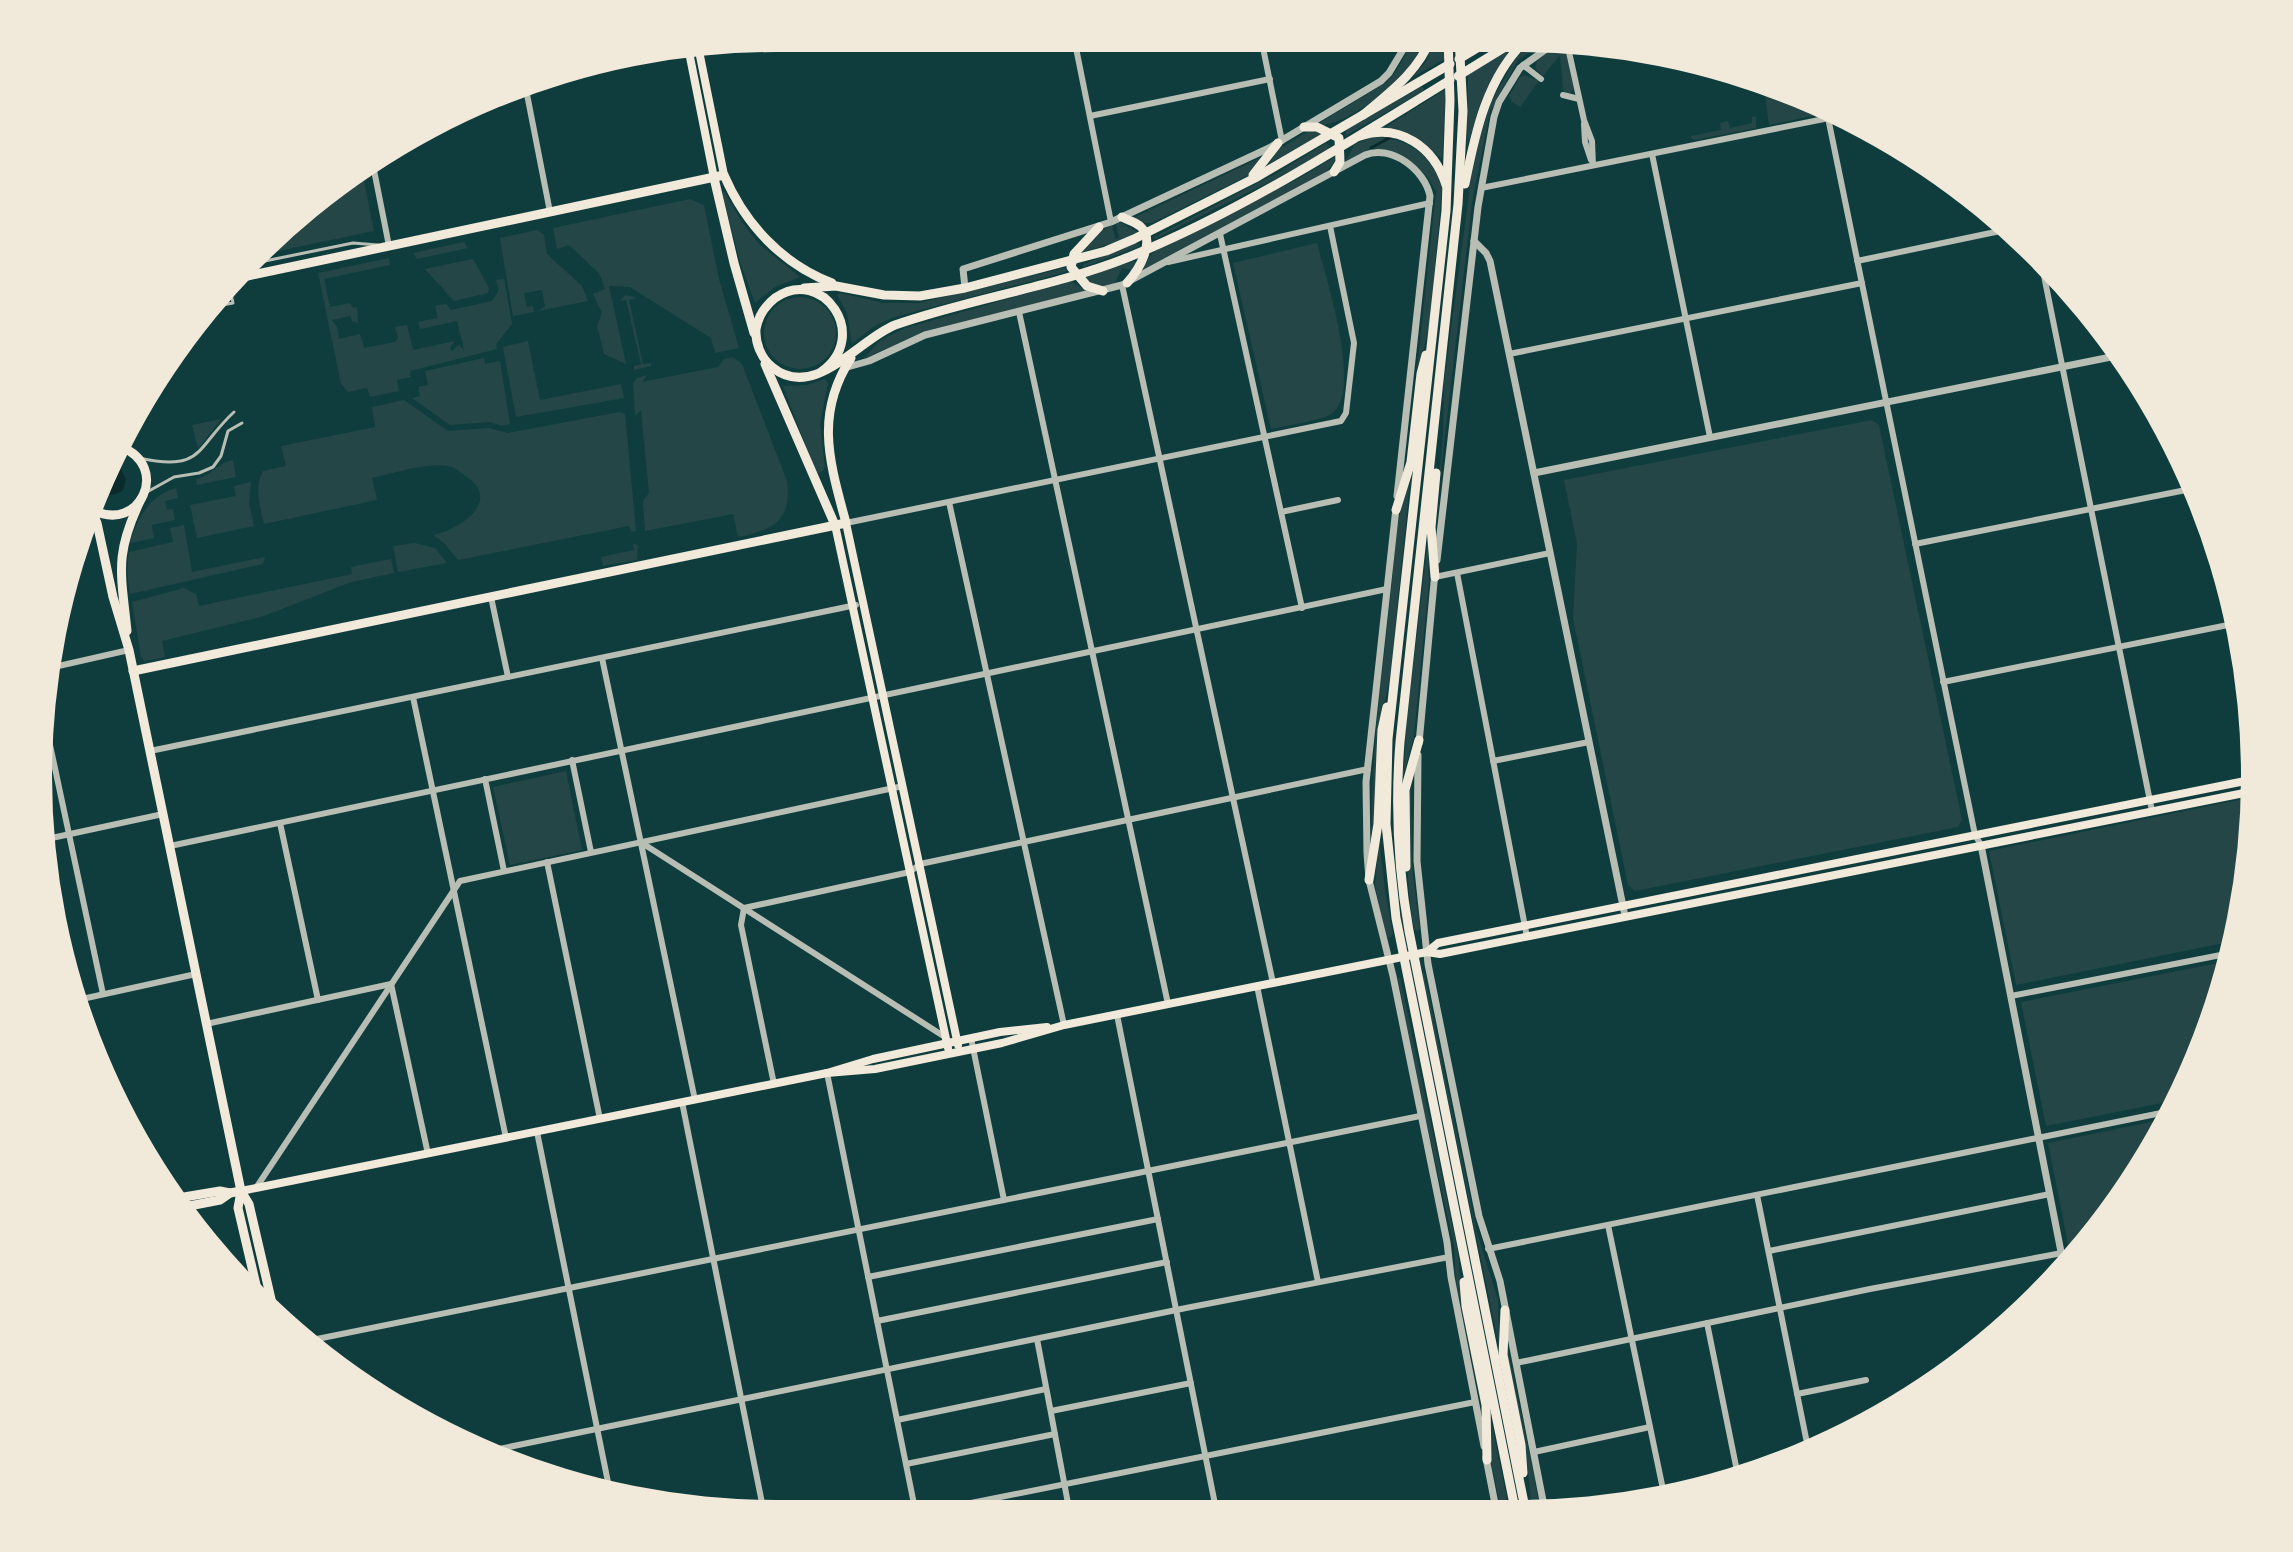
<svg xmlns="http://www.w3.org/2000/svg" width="2293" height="1552" viewBox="0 0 2293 1552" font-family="'Alegreya Sans',sans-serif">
<rect width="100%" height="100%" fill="#0f3d3e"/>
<g fill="#244646">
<path d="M1415,38H1426C1420,52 1412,65 1402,77C1389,91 1340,128 1321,124V122L1387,82L1397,70Z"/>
<polygon points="1436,38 1441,38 1445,59 1411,78 1425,63"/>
<polygon points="1534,40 1547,41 1518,60 1490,112 1472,203 1435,522 1443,435 1444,382 1473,164 1484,119 1492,100 1516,58"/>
<polygon points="1560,45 1565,47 1574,89 1569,94 1563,90 1560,55 1543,76 1535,68 1538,58"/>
<polygon points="1509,50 1484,96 1467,146 1468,75"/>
<polygon points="1525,75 1539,81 1520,107 1512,102 1509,96 1520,77"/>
<polygon points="1421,87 1424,88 1423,91 1346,136 1346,130"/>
<polygon points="1764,87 1821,107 1821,112 1817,115 1769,125"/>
<polygon points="1446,89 1442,159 1411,134 1384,128"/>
<polygon points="1756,116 1756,128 1695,140 1691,138 1691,136 1721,130 1720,123 1728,121 1730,128 1752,123 1752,117"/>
<polygon points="1311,130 1321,134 1269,164 1277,150"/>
<path d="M1373,136C1408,139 1432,153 1442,188L1430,323L1418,373L1407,463L1436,191C1420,161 1403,155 1371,148L1346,161L1354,145Z"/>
<polygon points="1326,143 1330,146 1328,150 1279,177 1155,239 1152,238 1277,173"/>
<polygon points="1262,157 1247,176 1152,223 1145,223 1133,218"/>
<polygon points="1335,157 1336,159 1326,172 1142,273 1140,271 1154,251 1294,181"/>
<polygon points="361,167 374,231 269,253"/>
<polygon points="724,191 742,222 759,244 800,277 775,287 755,303 741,265 722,193"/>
<polygon points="690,199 704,205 719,279 739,348 715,353 711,338 630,287 609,286 626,364 604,354 597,326 602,313 593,294 605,289 599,273 569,245 557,249 553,228"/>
<polygon points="1120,222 1137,232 1110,244 1082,252 1101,231 1112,225 1115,239 1119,238 1116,224"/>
<polygon points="537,230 544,235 547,254 582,286 588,301 538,311 545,307 542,290 524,293 527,307 533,306 534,312 513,316 500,238"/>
<polygon points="464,242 468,248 417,259 413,253"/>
<polygon points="1136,243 1140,245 1138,247 1084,267 1082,265"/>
<path d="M1317,243C1325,275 1364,393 1331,414C1323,420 1284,426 1271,429L1233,263Z"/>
<polygon points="389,258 390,265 324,279 330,307 350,303 353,308 357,307 358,323 352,321 350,316 332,320 337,327 339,339 360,334 364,348 395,342 398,338 395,327 407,325 413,350 455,341 450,348 452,351 459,345 464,350 457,321 420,329 418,322 438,318 435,306 446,304 451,310 492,301 499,290 496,280 504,279 512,324 496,344 497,349 410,371 411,377 397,380 399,391 370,397 367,388 348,392 341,384 318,273"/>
<polygon points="473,259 489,288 488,293 454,301 425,269"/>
<polygon points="1134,261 1136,263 1131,270 1122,268 1115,283 1099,287 1085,280 1085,277"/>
<polygon points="1065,268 1067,270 1066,272 891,318 873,327 852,344 847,313 837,295 840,293 884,303 919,303"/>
<polygon points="1071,281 1087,291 923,332 863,359 881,340 905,328"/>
<polygon points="626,295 636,298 629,300 643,364 651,363 651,366 634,370 634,366 641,364 626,300 619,301"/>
<circle cx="800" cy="333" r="36"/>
<polygon points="528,341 540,400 621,384 624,398 516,417 503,347"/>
<path d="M733,357L742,364L787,481C792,521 773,530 738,537L733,514L645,531L643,501L649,493L641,410L635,416L633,383L637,378L647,375L642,382L718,367L724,359Z"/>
<polygon points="484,358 485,364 500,361 510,424 502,426 490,422 450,425 412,398 420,396 418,387 428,385 425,371"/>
<polygon points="825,379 828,383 820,425 825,468 819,474 815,470 783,386 807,385"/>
<path d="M404,400L448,431L489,428L508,433L619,412L625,414L636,531L631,532L629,526L458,560L444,543L433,535C461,529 504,500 464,475C459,471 455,467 448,466C425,462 395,473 372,478L377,500L264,524C260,506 254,488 263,471L286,466L281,446L375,427L372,407Z"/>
<polygon points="221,419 198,449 192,425"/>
<polygon points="1872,420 1879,425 1962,820 1958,827 1635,891 1628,885 1573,618 1577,544 1564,480"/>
<path d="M233,460L236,477L197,485L196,479C213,475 217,463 233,460Z"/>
<path d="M1410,481L1390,678L1380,722L1375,821L1372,838C1370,759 1382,680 1390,601C1395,562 1394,516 1410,481Z"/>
<polygon points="251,482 249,503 254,526 197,538 190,505 236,496 234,486"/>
<path d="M176,488L178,498L165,501L167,510L173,509L175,520L152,525L154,538L130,543C137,518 150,495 176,488Z"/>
<polygon points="184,525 192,572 265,557 263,564 130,594 127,571 129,552 173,542 170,528"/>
<polygon points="1428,539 1429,582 1414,735 1403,778 1407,720"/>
<polygon points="415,543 435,548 447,563 398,572 393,546"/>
<polygon points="633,543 638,546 637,560 603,566 601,557 634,550"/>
<polygon points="391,559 394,573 351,582 264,616 162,641 165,657 145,661 141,657 132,602 184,588 196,594 199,606 352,574 351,567"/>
<polygon points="566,771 582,850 510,865 493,787"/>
<path d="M1411,786L1412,867L1420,929L1417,931L1414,929C1408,894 1402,820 1411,786Z"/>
<polygon points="2253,797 2241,920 2234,941 2016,985 1989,851"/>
<polygon points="1379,838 1385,891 1393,934 1390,938 1385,936 1375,885"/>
<polygon points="2228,961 2199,1058 2177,1100 2046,1126 2021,1002"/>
<polygon points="1424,972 1477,1233 1498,1300 1499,1346 1422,973"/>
<polygon points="1400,977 1458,1252 1462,1300 1482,1410 1456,1283 1454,1246 1415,1071 1398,978"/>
<polygon points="2166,1119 2131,1186 2071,1259 2048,1143"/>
<polygon points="1506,1350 1508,1350 1541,1512 1532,1512 1526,1451"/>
<polygon points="1490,1420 1491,1421 1510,1514 1502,1514 1489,1452"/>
</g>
<path fill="#0a2a2b" d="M110,466L121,469L126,479L123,490C114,497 105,496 99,486Z"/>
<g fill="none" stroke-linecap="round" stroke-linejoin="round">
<polyline stroke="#0a2a2b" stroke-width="3" points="1371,148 1391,137"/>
<g stroke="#b8beb3" stroke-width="3">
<polyline points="260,262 353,243 378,245"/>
<polyline points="211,307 233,303 230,289"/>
<path d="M139,458C204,472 195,448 234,412"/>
<polyline points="147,492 174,477 199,473 213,467 221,456 228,431 242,423"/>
</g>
<g stroke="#b8beb3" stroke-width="6">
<polyline points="1074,38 1111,222"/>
<polyline points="1261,38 1282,141"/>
<polyline points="1567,43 1584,120 1592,141 1593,165"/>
<polyline points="1523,65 1541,79"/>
<polyline points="525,84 550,212"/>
<polyline points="1563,95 1579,99"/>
<polyline points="1826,108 1975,835 1981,845"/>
<polyline points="1090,116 1270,79"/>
<polyline points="1584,124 1585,142 1591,160"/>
<polyline points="1652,154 1710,437"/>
<polyline points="372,160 389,246"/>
<polyline points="1481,188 1844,115"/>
<polyline points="1220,234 1302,608"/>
<polyline points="2040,256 2152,811"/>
<polyline points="1857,261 2005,230"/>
<polyline points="1168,262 1430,203"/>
<polyline points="1122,285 1273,983"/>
<polyline points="1019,312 1168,1004"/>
<polyline points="1509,354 1862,283"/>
<polyline points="949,502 1064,1025"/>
<polyline points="1281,512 1338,500"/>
<polyline points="846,523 1341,421 1346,413 1354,343 1330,226"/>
<polyline points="1915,544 2196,488"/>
<polyline points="1457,573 1527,937"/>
<polyline points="1435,577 1550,553"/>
<polyline points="491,597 508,677"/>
<polyline points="602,658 695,1100"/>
<polyline points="54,667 129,650"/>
<polyline points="1943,682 2238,623"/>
<polyline points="413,697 506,1138"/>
<polyline points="43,712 103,994"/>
<polyline points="150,751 856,605"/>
<polyline points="572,760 591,852"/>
<polyline points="1493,761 1589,742"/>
<polyline points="485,779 504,871"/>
<polyline points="280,823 318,1000"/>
<polyline points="47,839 163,814"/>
<polyline points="642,843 945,1037"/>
<polyline points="170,846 1387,589"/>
<polyline points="547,862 600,1119"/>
<polyline points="744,908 910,872 920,864 1368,769"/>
<polyline points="744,908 741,925 774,1084"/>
<polyline points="1257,986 1318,1282"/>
<polyline points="2011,996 2231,953"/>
<polyline points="82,999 196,974"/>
<polyline points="1117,1015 1217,1514"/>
<polyline points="206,1024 391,984 428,1154"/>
<polyline points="971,1038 1004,1200"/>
<polyline points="827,1073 916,1514 1475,1402"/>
<polyline points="682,1102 764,1513"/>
<polyline points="537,1132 610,1492"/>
<polyline points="256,1188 460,881 903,786"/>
<polyline points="1757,1195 1809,1453"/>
<polyline points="1608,1225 1665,1499"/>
<polyline points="1488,1249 2171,1111"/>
<polyline points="1769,1251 2050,1194"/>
<polyline points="868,1277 1158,1219"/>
<polyline points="877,1321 1167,1262"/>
<polyline points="1707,1323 1738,1476"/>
<polyline points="1037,1339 1070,1514"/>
<polyline points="312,1340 1420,1116"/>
<polyline points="1516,1363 1870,1289 2062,1253"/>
<polyline points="1797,1394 1866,1380"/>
<polyline points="1051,1411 1191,1383"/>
<polyline points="897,1420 1046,1389"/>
<polyline points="489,1451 1186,1308 1449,1257"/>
<polyline points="1534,1452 1650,1427"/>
<polyline points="906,1464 1055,1434"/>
</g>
<g stroke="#b8beb3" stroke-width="7">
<polyline points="1474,241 1486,253 1490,261 1624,911"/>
<polyline points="965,288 963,269 1111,222 1269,148 1381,81 1389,73 1410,38"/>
<path d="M844,368L869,361L925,335L1122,285L1365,155C1391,144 1425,170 1430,196L1397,496"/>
<polyline points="1534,473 2121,355"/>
<polyline points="1396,508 1366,782 1367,853 1369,880 1393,976 1447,1242 1451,1277 1484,1446"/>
<polyline points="1437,560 1478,207 1494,117 1499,102 1520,68 1556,42"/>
<polyline points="1419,743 1435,572"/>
<polyline points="1418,755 1417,861 1428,964 1479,1216 1500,1281 1545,1511"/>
<polyline points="1981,845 2064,1267"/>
<polyline points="1486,1458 1497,1514"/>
</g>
<g stroke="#f1e9da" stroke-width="8">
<polyline points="699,51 724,175"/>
<polyline points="689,52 714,178"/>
<polyline points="846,523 958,1045"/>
<polyline points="835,525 948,1048"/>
<polyline points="1427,952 1438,943 2255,779"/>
<polyline points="827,1073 875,1069 1002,1043 1064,1025 1427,952 1440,954 2254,791"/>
<polyline points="241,1191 827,1073 873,1059 1000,1032 1047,1027"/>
</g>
<g stroke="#f1e9da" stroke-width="9">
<polyline points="1304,127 1317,127 1339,138 1340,162 1334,172"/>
<polyline points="1253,175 1278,143"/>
<polyline points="714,178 734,263 754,333"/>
<path d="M1122,217C1128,220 1135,222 1140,226C1157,241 1138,271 1127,283"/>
<polyline points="1099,227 1074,254 1071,267 1087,286 1103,291"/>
<path d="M243,277L724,175C745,224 782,264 832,283"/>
<polyline points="804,288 836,286 884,295 920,296 965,288 1106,251 1134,239 1255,178 1450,64"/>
<polyline points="765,364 835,525"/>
<path d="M821,372C872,336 822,265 775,298C765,306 758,317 756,329C755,343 761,358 772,367C814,402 859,339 895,325C972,298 1054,287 1129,257C1242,211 1347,143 1450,80"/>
<polyline points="91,509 97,523 113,597 129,650 241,1191 249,1204 274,1312"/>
<path d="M93,510C140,534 171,466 121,447"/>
<path d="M127,631C121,572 114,555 141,499"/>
<path d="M133,671L846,523C830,463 814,415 851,358"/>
<polyline points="241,1191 238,1208 260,1302"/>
<polyline points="178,1198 220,1191 230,1193"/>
<polyline points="184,1207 220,1200 230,1193 241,1191"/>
</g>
<g stroke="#f1e9da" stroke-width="9">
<polyline points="1448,38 1450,100 1446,211 1388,739 1386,824 1396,918 1516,1514"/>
<path d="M1459,38L1463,111L1458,204L1400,742C1395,805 1398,869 1409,931L1526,1513"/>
<polyline points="1459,59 1494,38"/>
<polyline points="1458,76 1520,38"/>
<path d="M1363,115C1390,92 1418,72 1431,38"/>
<path d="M1360,136C1400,123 1434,147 1446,185"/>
<path d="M1465,184C1475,133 1487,76 1527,39"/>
<polyline points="1396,510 1411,462 1421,374 1426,355"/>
<polyline points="1435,577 1431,527 1436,473"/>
<polyline points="1406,867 1405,790 1419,740"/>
<polyline points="1369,880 1378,824 1382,730 1387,707"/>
<polyline points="1464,1282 1466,1306 1486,1405 1487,1460"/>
<polyline points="1505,1310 1503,1355 1521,1445 1523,1473"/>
</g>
</g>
<path d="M0 0H2293V1552H0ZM776 52H1517A724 724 0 0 1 2241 776V776A724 724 0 0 1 1517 1500H776A724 724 0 0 1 52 776V776A724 724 0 0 1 776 52Z" fill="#f1e9da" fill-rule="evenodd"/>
</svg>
